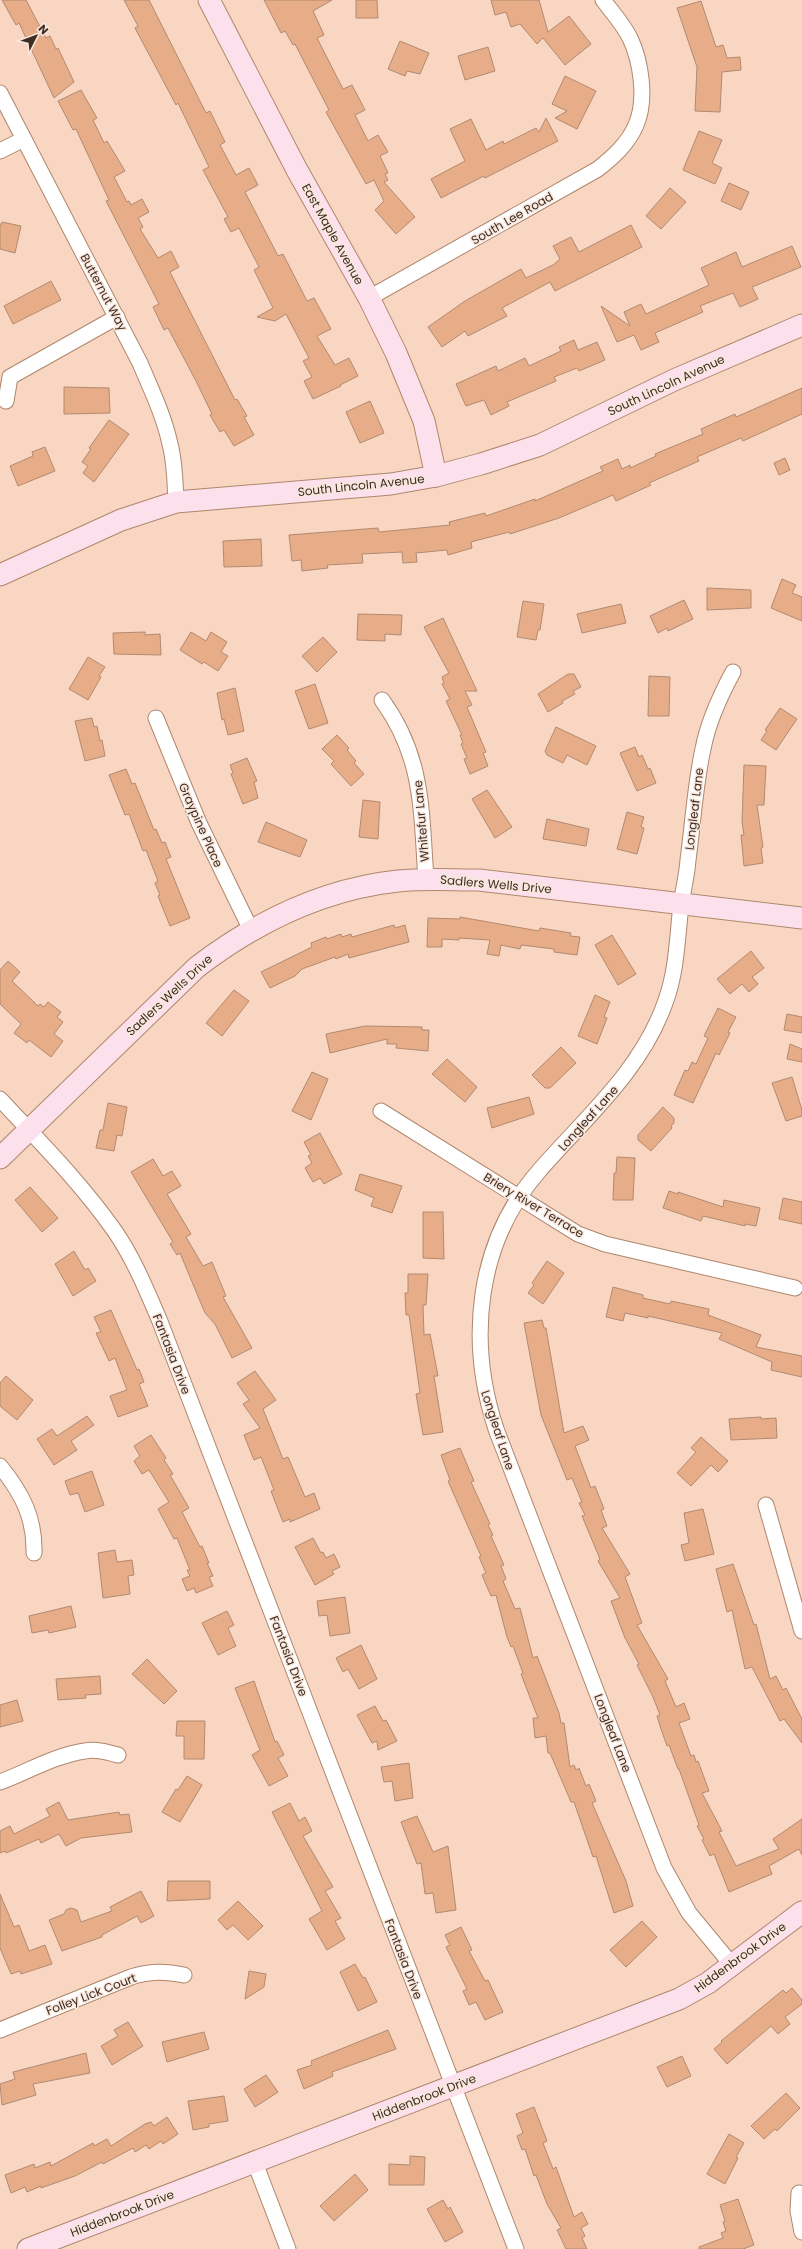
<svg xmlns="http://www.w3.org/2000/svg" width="802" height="2249" viewBox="0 0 802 2249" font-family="Poppins,sans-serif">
<rect width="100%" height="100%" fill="#f9d6c1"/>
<g fill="#e6ad88" stroke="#b28a71">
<polygon points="2,0 26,0 46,38 50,36 56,49 58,48 74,82 54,98 19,23 16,25"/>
<polygon points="124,0 149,0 206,113 210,111 225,142 220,145 236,175 249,168 258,185 245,192 278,256 283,254 307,301 314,298 331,329 317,336 335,365 349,358 358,376 340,385 341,386 313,399 304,381 312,377 303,361 309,358 286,314 275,321 257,317 273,308 254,270 259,267 239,228 231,232 224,219 228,217 203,170 209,167 178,103 176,105 135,28 138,26"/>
<polygon points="264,0 332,0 313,11 324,35 317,38 343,89 352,85 365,110 355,115 368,141 378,135 388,152 380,156 388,173 385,174 388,180 384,182 415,217 396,234 375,210 384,201 374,180 366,184 326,112 329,110 295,44 293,45 285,31 281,33"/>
<polygon points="356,0 377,0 378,18 356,18"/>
<polygon points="491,0 539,0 548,32 569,16 591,44 565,65 543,38 537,44 520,24 511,27 506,12 495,15"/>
<polygon points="701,1 716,47 723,45 727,58 740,57 741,70 722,72 720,112 695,111 697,67 677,8"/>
<polygon points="400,41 429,53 420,74 407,71 405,76 388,69"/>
<polygon points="488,47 495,71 465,80 458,56"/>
<polygon points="565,76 596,91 577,129 555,118 567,111 552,104"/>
<polygon points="81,90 97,118 93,120 104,143 107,141 125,171 114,177 127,202 129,201 131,205 142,199 149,212 138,218 143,227 140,229 158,258 171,251 179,267 170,272 235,400 237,399 247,416 244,417 254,435 234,446 224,430 220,432 210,415 212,414 196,381 168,328 164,330 153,307 159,304 106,201 109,200 76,129 73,130 58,101"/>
<polygon points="546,118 558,141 485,178 484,176 441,198 431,179 465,161 450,129 471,119 486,150 503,141 504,144 536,128 539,132"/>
<polygon points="699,131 722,140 712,163 722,168 715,184 683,170"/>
<polygon points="729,183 749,192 741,210 721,201"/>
<polygon points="670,188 686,202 661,229 646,216"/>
<polygon points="2,222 21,226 15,253 0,249 0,224 2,224"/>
<polygon points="631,225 642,247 555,291 550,282 502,308 507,316 468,336 465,331 442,347 428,327 465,301 521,269 526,278 553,265 560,259 553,246 571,237 579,252"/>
<polygon points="792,246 801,267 752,287 758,299 740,307 733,293 700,306 703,312 655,333 659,342 641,350 634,335 617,342 601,306 630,326 624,312 641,304 646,314 709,285 701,268 736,252 742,267"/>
<polygon points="51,281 61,300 13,324 4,306"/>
<polygon points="574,340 578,350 597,342 605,360 579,371 577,368 554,377 556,381 507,402 509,406 491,415 484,400 466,406 456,384 496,366 498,371 525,358 529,366 561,351 559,347"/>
<polygon points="64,387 109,388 110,413 64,414"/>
<polygon points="802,388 802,414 743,441 741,438 697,457 699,461 649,483 651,485 616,501 613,495 559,518 510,534 509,532 471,542 472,548 448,555 447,550 416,553 417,562 403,563 402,552 362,554 363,563 327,565 328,568 302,571 301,560 292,561 289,535 378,528 379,532 450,525 449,522 485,513 486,516 535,499 535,501 603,471 600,467 618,459 622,469 630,465 630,468 656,456 655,454 703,434 701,429 735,414 736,417"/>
<polygon points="370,401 384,433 360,443 346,412"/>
<polygon points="109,420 129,434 94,482 83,473 88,466 82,462 91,449 89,448"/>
<polygon points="45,447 55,471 18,486 10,466 33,456 32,452"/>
<polygon points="785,458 790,470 779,475 774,463"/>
<polygon points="261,539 262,566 224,567 223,541"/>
<polygon points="782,579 796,585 792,593 802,597 802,621 771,608"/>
<polygon points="707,588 751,590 751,608 707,610"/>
<polygon points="684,600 693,619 668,631 667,628 658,633 650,616"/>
<polygon points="523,601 544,604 540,630 538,630 536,640 517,637"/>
<polygon points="621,604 626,623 582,633 577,614"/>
<polygon points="358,614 402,615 401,635 385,634 385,641 357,640"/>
<polygon points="443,618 477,691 465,691 472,705 467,707 486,752 483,753 488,766 470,774 464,759 467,758 461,744 463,743 460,735 462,735 446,701 450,699 442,684 444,683 442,677 449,673 424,627"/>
<polygon points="145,632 145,635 160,634 161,655 114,654 113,633"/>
<polygon points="191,632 206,641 211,632 227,642 221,652 228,656 218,671 204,662 202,664 180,650"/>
<polygon points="323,637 337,652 317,672 302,656"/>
<polygon points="88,657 105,667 99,676 101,677 88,700 69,689"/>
<polygon points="568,674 574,674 581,687 573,691 575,694 562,701 563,703 548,712 538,694"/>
<polygon points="649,676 670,677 669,716 648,716"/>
<polygon points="315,684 328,723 309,729 295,691"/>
<polygon points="235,688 244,731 228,735 224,719 222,720 217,693"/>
<polygon points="780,708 797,719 776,750 761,740 767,731 765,730"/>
<polygon points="92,718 94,727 97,726 100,741 102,740 105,756 85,761 75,721"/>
<polygon points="556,727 596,746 587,765 567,755 563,763 547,755 545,751"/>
<polygon points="337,735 349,748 347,750 356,761 354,763 364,774 351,786 331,764 334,761 322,749"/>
<polygon points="635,747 639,757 642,755 648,769 650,768 656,783 637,791 620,753"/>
<polygon points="247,758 257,781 254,782 258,798 243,804 231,774 233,773 230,765"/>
<polygon points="744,765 766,766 764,805 757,805 763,847 761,848 763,863 744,866 741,835 744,835 742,822"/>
<polygon points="126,769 132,784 135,783 154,830 156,829 162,843 165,842 171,857 166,859 190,918 170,926 158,896 160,895 155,883 158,881 146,850 143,851 129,814 125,815 109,775"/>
<polygon points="487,790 512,827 495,838 472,799"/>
<polygon points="363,800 380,802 378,839 359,837"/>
<polygon points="627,812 644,817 641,827 644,828 637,854 617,849"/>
<polygon points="547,819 589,829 586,846 543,839"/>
<polygon points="266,822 307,840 300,857 258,842"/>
<polygon points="460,917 539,931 540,928 571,933 570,936 580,937 577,955 554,952 554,949 521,945 520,949 501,945 499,956 487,954 490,940 459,938 459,940 442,939 442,947 427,947 428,918 460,919"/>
<polygon points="394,925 395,928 405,925 409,942 349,958 348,954 336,959 335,957 302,969 295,976 270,988 261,972 312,947 311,943 326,937 327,939 341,934 342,937 351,934 352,937"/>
<polygon points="612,935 636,974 618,985 595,945"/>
<polygon points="751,951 764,968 752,977 758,984 749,992 742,984 730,994 717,979"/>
<polygon points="8,961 20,972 12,981 38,1006 40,1004 44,1007 48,1002 61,1012 57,1017 63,1022 54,1034 63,1041 51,1057 29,1040 27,1043 14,1033 21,1024 0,1004 0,970"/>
<polygon points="234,990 249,1001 222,1036 206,1023"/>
<polygon points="595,995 610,1002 604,1017 607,1018 597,1044 578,1036"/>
<polygon points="718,1008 736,1017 728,1032 730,1033 719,1055 716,1053 693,1103 674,1095 685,1070 688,1071 692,1062 696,1064 708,1038 704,1036"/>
<polygon points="787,1014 802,1017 802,1033 784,1030"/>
<polygon points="365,1026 422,1027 422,1030 429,1030 428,1051 396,1048 397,1044 387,1044 387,1039 330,1053 326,1034"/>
<polygon points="790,1044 802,1049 802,1062 787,1059"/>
<polygon points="561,1047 576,1063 550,1088 545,1088 532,1075"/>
<polygon points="447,1059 477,1087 465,1102 432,1074"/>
<polygon points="312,1072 328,1079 311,1120 292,1111"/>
<polygon points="792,1077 802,1110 802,1116 786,1121 772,1083"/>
<polygon points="529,1097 534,1114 492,1128 487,1108"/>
<polygon points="108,1103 127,1107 122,1136 117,1135 114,1151 96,1148 100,1130 103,1130"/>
<polygon points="663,1107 674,1118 674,1123 671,1126 672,1128 651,1151 638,1140 638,1135"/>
<polygon points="320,1133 342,1174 324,1184 320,1178 313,1182 305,1168 312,1163 308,1156 311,1155 304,1142"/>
<polygon points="617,1157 635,1158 633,1200 613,1200 614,1173 616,1173"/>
<polygon points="153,1159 163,1176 172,1171 181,1186 167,1194 191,1234 186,1237 203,1266 212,1262 226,1296 223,1297 252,1348 232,1358 215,1324 205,1313 180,1253 177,1255 170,1244 173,1242 131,1172"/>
<polygon points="360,1174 402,1186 392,1213 371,1206 374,1198 355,1190"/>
<polygon points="30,1187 58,1218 42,1232 15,1200"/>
<polygon points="669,1191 678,1194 678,1192 723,1207 724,1200 760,1208 756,1226 745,1224 745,1226 703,1216 701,1221 663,1208"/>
<polygon points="783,1198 802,1202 802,1224 779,1219"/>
<polygon points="423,1212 443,1212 444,1259 423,1258"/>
<polygon points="74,1251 85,1270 88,1268 96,1281 73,1296 55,1264"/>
<polygon points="547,1261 564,1273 543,1304 528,1293 534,1285 532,1283"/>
<polygon points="408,1274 428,1274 426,1305 423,1305 424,1335 430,1334 438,1376 434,1376 443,1432 423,1435 416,1394 420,1393 409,1315 406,1315 405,1293 408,1293"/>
<polygon points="613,1287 643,1295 643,1298 670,1304 671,1301 709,1309 708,1315 761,1335 756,1347 802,1356 802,1377 771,1370 772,1362 719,1339 722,1333 648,1316 648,1318 625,1313 623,1321 606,1317"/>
<polygon points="111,1310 137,1370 139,1369 144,1382 139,1384 148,1406 118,1417 110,1396 127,1390 115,1358 109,1361 96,1333 101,1332 94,1317"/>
<polygon points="542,1320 544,1328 546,1328 564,1433 583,1426 589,1440 575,1446 591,1488 595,1486 604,1509 601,1510 607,1526 602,1528 630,1574 625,1577 642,1623 637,1625 668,1679 665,1681 676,1707 684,1703 690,1719 679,1723 691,1756 694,1755 696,1762 698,1761 709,1791 702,1793 722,1831 719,1832 736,1866 779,1849 773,1839 802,1819 802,1855 799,1849 769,1866 772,1874 729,1892 714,1854 710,1856 702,1840 704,1839 697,1826 699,1825 679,1769 678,1769 669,1745 667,1746 661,1729 657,1716 660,1715 653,1697 637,1665 639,1664 625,1638 611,1601 620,1598 598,1561 600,1559 582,1516 585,1515 579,1503 582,1502 572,1478 567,1480 541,1415 524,1323"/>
<polygon points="255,1371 276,1400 263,1409 283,1459 288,1457 305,1497 314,1493 320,1509 290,1522 290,1519 283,1522 271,1491 274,1490 261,1457 254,1460 244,1435 260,1428 243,1404 249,1400 237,1383"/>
<polygon points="6,1376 33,1400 17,1420 0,1406 0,1383"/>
<polygon points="87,1416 94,1425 71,1441 77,1450 54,1465 37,1439 52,1429 57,1436"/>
<polygon points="761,1417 761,1419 776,1418 777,1438 731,1440 729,1419"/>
<polygon points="151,1435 166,1458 164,1460 173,1474 170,1475 189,1508 182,1512 200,1547 202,1546 209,1563 207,1563 213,1576 209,1577 213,1586 196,1593 194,1588 187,1591 182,1579 190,1576 187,1570 190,1570 177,1538 174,1539 158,1509 169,1502 149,1470 142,1474 134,1461 140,1456 134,1446"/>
<polygon points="701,1437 728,1461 718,1472 711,1465 691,1486 677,1473 696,1452 691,1448"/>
<polygon points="460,1448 474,1481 471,1482 490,1524 488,1525 493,1535 491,1536 504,1565 501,1566 506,1579 503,1581 515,1609 520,1608 533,1658 537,1656 559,1713 561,1723 564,1723 570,1767 574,1765 576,1770 579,1768 586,1786 589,1784 596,1801 592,1803 626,1881 633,1906 614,1913 596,1856 593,1857 574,1802 571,1802 550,1753 548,1753 546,1736 535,1738 533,1718 538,1718 521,1674 523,1673 513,1646 511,1647 507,1637 496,1595 491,1596 482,1575 486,1573 479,1557 481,1556 448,1481 450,1480 441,1455"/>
<polygon points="92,1471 104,1505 85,1512 78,1493 70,1495 65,1481"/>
<polygon points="703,1509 714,1554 685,1561 681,1545 689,1543 684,1513"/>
<polygon points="313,1538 321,1553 323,1552 326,1558 334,1554 340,1567 332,1571 334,1574 315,1585 295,1547"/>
<polygon points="115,1550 117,1562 132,1560 134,1575 128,1576 130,1594 103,1598 98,1553"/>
<polygon points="733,1564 754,1625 756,1624 770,1679 776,1676 783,1690 786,1688 802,1719 802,1743 784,1719 780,1721 752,1667 745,1669 732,1610 727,1612 716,1569"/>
<polygon points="345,1597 350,1633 330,1636 327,1615 319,1616 317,1601"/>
<polygon points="71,1606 76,1627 49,1633 48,1630 32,1633 29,1616"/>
<polygon points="227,1611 234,1625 228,1628 236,1646 218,1655 202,1623"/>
<polygon points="361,1645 377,1679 359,1689 348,1669 343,1672 336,1658"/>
<polygon points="147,1659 177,1691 164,1704 132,1674"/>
<polygon points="100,1676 101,1694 85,1695 86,1698 58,1700 56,1679"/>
<polygon points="254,1681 275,1742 277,1741 284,1755 278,1758 288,1776 269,1786 252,1755 260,1750 235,1688"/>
<polygon points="17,1700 23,1721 0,1727 0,1705"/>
<polygon points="375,1706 383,1721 386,1720 397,1741 378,1750 377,1741 372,1743 357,1715"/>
<polygon points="177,1721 205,1721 204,1759 184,1759 184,1736 176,1736"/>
<polygon points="409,1763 413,1798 395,1801 392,1781 384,1782 381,1767"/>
<polygon points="187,1776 202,1785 180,1822 162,1812 176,1789 178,1790"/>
<polygon points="59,1802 68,1820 119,1812 120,1815 129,1814 132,1832 81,1838 66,1846 59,1834 41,1843 39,1839 6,1853 5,1851 0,1853 0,1831 10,1826 14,1834 50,1816 46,1809"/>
<polygon points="290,1803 299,1821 305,1817 312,1831 303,1836 333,1887 325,1891 341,1918 335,1921 345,1939 327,1950 309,1919 322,1911 272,1812"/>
<polygon points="417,1816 433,1852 448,1846 456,1910 436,1913 433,1893 425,1894 421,1863 417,1864 401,1822"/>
<polygon points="168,1881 210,1881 210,1899 167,1901"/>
<polygon points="141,1891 154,1916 141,1923 137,1916 102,1935 102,1937 62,1951 49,1920 64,1914 66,1910 71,1908 77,1910 81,1922 112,1911 110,1907"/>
<polygon points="0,1894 14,1927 19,1925 29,1951 45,1945 52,1964 21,1974 20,1971 11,1974 0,1948"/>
<polygon points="238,1901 263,1926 248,1940 233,1925 227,1930 218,1920"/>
<polygon points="642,1921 657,1937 626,1967 610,1950"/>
<polygon points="461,1927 472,1950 469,1951 485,1981 488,1980 503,2012 485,2020 476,2002 469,2005 463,1991 467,1989 446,1947 450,1945 445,1935"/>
<polygon points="355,1964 363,1978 365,1977 377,2002 358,2011 340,1972"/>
<polygon points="249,1971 266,1974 264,1987 245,1999"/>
<polygon points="792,1988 802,2000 802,2004 785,2017 790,2024 778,2034 771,2026 727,2064 714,2049 722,2042 721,2041 783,1990 786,1993"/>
<polygon points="128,2022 143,2046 112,2065 101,2046 118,2036 114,2030"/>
<polygon points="388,2030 396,2049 332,2072 333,2076 304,2089 297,2070 312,2065 311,2061"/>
<polygon points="204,2032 209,2049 167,2062 162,2042"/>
<polygon points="86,2053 90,2073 33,2084 36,2095 2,2105 0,2084 15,2079 13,2072"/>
<polygon points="682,2056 691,2076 667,2087 657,2067"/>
<polygon points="266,2075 278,2092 255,2107 244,2089"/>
<polygon points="786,2093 800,2108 777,2131 775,2129 764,2139 751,2126"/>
<polygon points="224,2096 228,2121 209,2124 209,2127 193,2130 188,2101"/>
<polygon points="534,2107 547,2141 543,2143 553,2169 556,2167 574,2217 582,2212 588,2224 581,2228 585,2236 582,2238 587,2249 566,2249 557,2230 561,2228 547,2204 536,2175 534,2176 525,2149 522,2150 517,2136 523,2133 516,2114"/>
<polygon points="167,2117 178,2134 163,2144 161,2141 149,2149 146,2145 135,2152 133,2148 103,2164 102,2162 75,2176 41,2188 41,2186 27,2192 25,2187 11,2193 5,2175 34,2164 35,2168 50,2162 51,2166 93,2143 94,2146 107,2139 111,2146 145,2124 151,2122 154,2126"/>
<polygon points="729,2134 744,2143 736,2157 738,2158 725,2184 707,2174"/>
<polygon points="410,2156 425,2157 424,2185 389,2185 389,2164 410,2165"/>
<polygon points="355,2174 368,2190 334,2221 320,2206"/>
<polygon points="738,2199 754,2245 743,2249 699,2249 699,2247 723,2238 721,2233 726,2231 723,2222 725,2221 720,2205"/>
<polygon points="443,2200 448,2209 450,2207 463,2232 445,2242 427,2209"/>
</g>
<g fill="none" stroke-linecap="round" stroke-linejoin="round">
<defs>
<g id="street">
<path d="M0,93L140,363C151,389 164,416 170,444C175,463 175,483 176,502"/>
<polyline points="0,151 24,139"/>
<path d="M369,298L598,169C613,157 628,144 636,125C647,100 641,61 630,38C623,24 612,12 603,0"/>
<polyline points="6,401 10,377 117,317"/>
<path d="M382,700C424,758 421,811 426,879"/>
<polyline points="156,718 199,823 251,930"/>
<path d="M0,1099C39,1141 81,1183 114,1230C133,1257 146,1289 159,1319L516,2249"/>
<polyline points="381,1111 578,1234 605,1244 795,1288"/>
<path d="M0,1466C22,1493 35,1518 34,1553"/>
<polyline points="766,1505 802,1631"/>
<path d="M0,1782C27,1772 56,1755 85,1751C96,1749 107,1752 118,1755"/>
<path d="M732,1965L689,1913L664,1868L496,1429C467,1341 476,1243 539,1171C585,1118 641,1071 665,1003C677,971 677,939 681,905C683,890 687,875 688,860C693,823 695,785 703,749C708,722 720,696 733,672"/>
<path d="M0,2030L131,1977C150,1971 164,1971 184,1975"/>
<polyline points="255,2163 288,2249"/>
<polyline points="799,2193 798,2211 802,2232"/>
</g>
<g id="secondary">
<polyline points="209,0 297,170 369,298 396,353 424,421 436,476"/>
<polyline points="0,575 121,520 176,502 391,484 436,476 481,464 540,445 674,380 802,325"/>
<path d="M0,1158L197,967C256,922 323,889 398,881C425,878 452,880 479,880L802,918"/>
<polyline points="28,2249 679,1999 708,1983 802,1912"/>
</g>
</defs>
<use href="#street" stroke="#ae876d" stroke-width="17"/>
<use href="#secondary" stroke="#ae876d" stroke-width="23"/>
<use href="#street" stroke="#fff" stroke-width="15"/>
<use href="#secondary" stroke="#fce1ec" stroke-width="21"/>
</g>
<g text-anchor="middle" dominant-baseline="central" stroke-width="3" stroke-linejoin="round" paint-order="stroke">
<g font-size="12" fill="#3e2d23" stroke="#f9e7dd">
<text transform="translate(512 218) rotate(-30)">South Lee Road</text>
<text transform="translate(333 234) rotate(61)">East Maple Avenue</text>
<text transform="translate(104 292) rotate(62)">Butternut Way</text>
<text transform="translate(666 385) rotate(-25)">South Lincoln Avenue</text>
<text transform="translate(361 485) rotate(-6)">South Lincoln Avenue</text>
<text transform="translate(694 809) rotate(-83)">Longleaf Lane</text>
<text transform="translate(421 821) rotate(-95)">Whitefur Lane</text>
<text transform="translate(201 825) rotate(66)">Graypine Place</text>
<text transform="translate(496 884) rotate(5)">Sadlers Wells Drive</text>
<text transform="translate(169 995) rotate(-43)">Sadlers Wells Drive</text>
<text transform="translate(588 1118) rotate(-48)">Longleaf Lane</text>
<text transform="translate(534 1205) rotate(31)">Briery River Terrace</text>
<text transform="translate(172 1354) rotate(69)">Fantasia Drive</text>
<text transform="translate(498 1430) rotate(72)">Longleaf Lane</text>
<text transform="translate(289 1656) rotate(69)">Fantasia Drive</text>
<text transform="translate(613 1733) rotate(69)">Longleaf Lane</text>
<text transform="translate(740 1957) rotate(-36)">Hiddenbrook Drive</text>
<text transform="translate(404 1959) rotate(69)">Fantasia Drive</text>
<text transform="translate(91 1994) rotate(-21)">Folley Lick Court</text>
<text transform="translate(424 2097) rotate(-21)">Hiddenbrook Drive</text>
<text transform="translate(122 2213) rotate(-21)">Hiddenbrook Drive</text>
</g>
</g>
<g transform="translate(36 36) rotate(48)" stroke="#f9e7dd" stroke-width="3" paint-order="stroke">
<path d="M0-3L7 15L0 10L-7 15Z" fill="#3e2d23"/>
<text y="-6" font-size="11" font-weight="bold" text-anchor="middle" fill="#3e2d23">N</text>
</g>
</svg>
